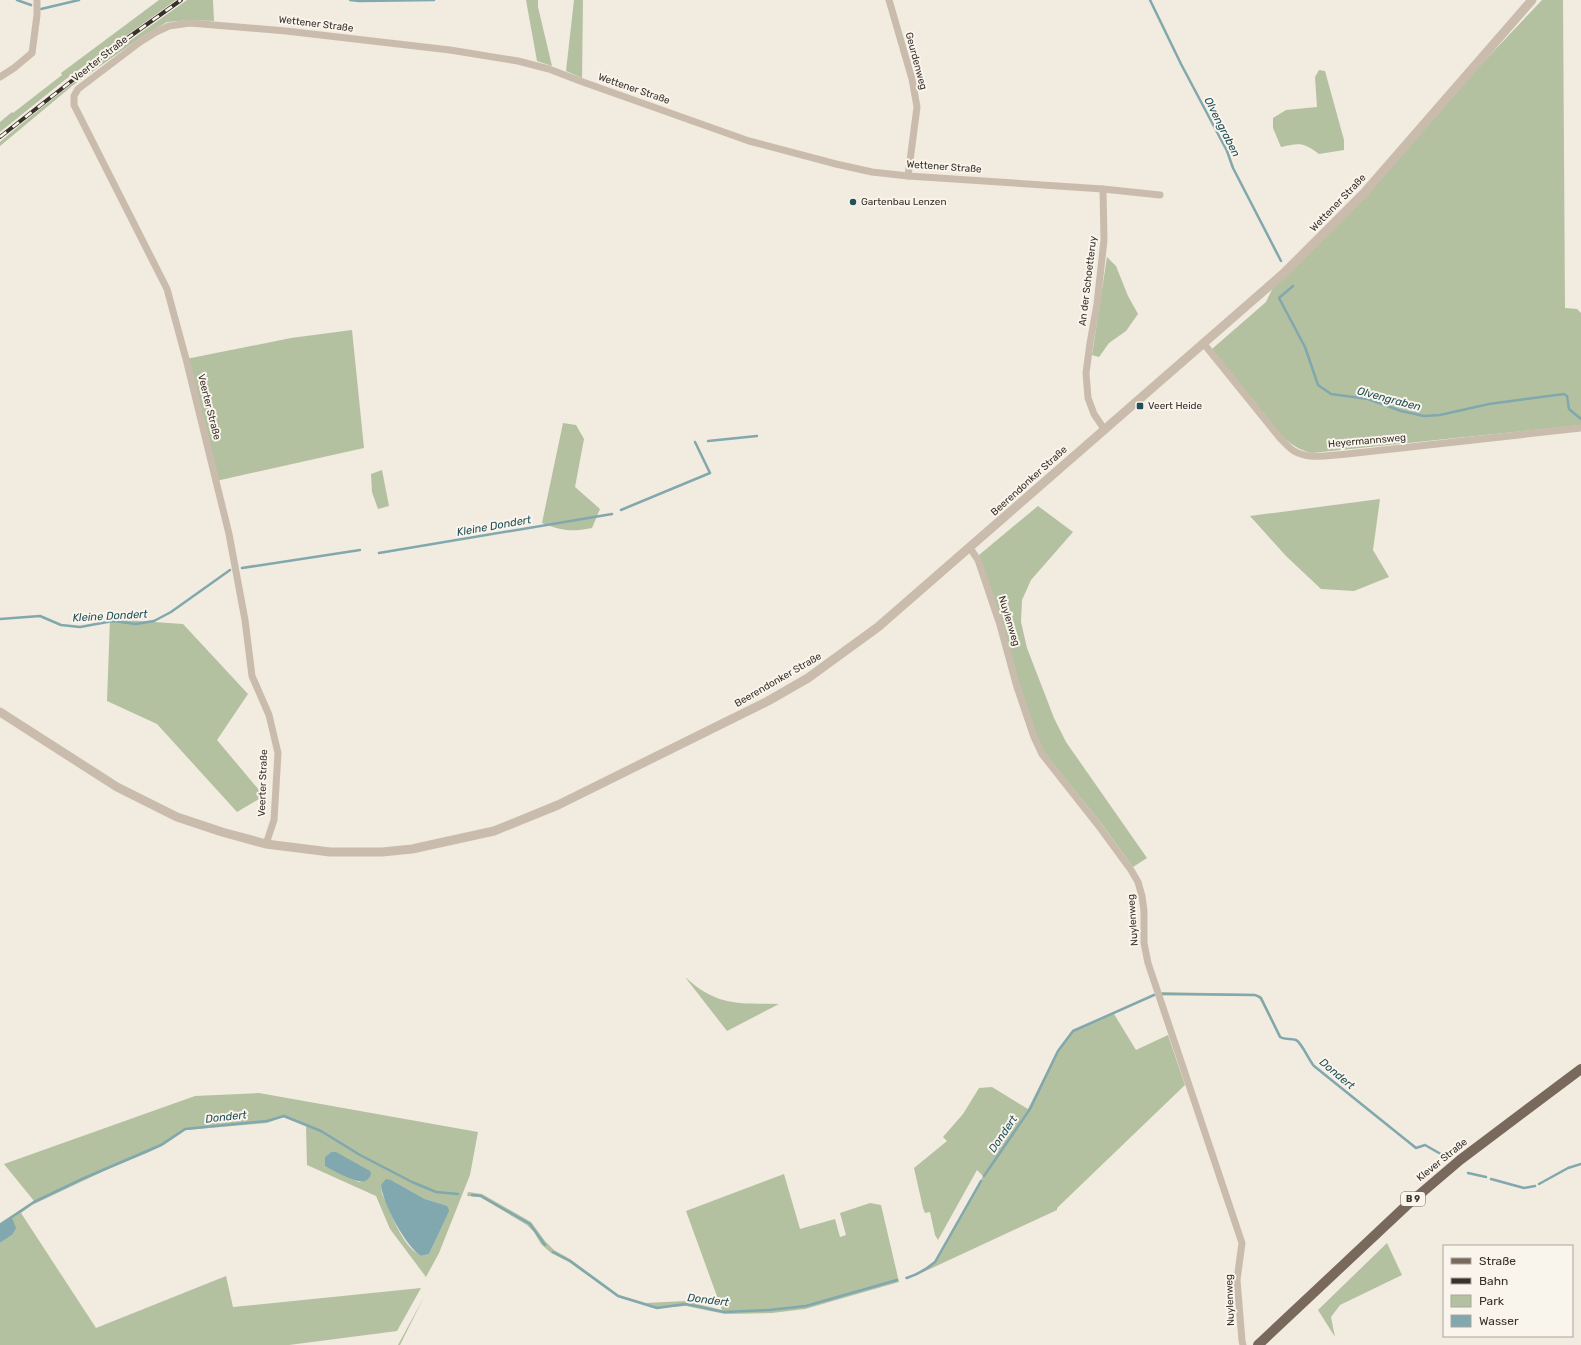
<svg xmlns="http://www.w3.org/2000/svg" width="1581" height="1345" viewBox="0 0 1581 1345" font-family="Rubik,sans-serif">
<rect width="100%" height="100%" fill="#f2ebdf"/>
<g fill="#b3c1a0" fill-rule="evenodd">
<polygon points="159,0 176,0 66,79 0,132 0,122 12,112 13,113 62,75 61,73"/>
<path d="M187,0H213L214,21L191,20L167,22L140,38L72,86L0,146V142C60,91 123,45 187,0Z"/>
<polygon points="526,0 538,0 538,7 552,66 537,61"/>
<polygon points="574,0 583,0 582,78 566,71"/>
<path d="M1542,0H1563L1565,308L1577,309L1581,313V425L1312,453C1299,450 1292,445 1282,436L1212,349L1266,302L1281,271L1352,201Z"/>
<path d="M1319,70L1325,71L1344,140V150L1319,154C1303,142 1300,143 1281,147L1273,128V118L1286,110L1317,107L1315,77Z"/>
<polygon points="1107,257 1116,266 1128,296 1138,314 1126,331 1109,343 1099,357 1092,355"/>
<polygon points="352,330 364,448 216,481 186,359 291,338"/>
<path d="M563,423L576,425L584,439L575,487L600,509L592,528C571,532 562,531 542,523Z"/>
<polygon points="382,470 389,506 378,509 372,492 371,474"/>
<polygon points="1380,499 1373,550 1389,577 1354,591 1321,589 1286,556 1250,516"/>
<polygon points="1038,506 1073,532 1031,580 1022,600 1021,622 1027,648 1054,718 1066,742 1147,858 1133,867 1101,823 1045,753 1037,737 1020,687 979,555"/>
<polygon points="110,619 183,624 248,694 217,740 264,796 237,812 157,724 107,701"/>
<path d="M685,977C718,1007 738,1003 779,1004L727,1031Z"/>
<path d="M1161,992L1256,994L1261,996L1281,1036C1286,1040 1294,1037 1299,1041C1303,1044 1309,1059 1314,1065L1395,1131L1417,1147L1425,1145L1448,1157L1446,1158L1425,1146L1416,1149L1313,1066C1308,1060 1303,1047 1298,1042C1293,1038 1285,1041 1280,1037L1259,998L1255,995L1162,994Z"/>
<path d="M1154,995L1114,1014L1136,1050L1168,1035L1185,1085L1057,1208V1210L917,1275L905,1279V1277C917,1274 925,1270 935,1262L983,1176L977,1170L938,1240L935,1235L930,1212L925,1213L923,1208L914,1168L947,1141L943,1137L963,1114L979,1088L992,1087L1028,1109L1057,1051L1073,1031Z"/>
<path d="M259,1093L478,1132L470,1175L439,1253L426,1277L390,1229L376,1196L307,1165L306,1126L283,1117L267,1123L186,1130L164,1145L147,1153L106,1170L32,1205L21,1213L96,1328L226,1276L233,1307L421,1288L397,1331L289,1345H0V1243L12,1235V1218L0,1226V1223L34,1201L4,1164L195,1096ZM331,1152L368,1179L359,1182L325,1166V1157ZM391,1180L425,1199L445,1205L448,1211L429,1254L421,1256C400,1244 392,1213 382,1194L381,1185Z"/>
<polygon points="784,1174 800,1229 835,1219 840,1237 846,1235 840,1213 870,1203 881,1205 899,1282 805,1309 772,1313 725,1314 686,1306 656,1308 618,1297 569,1262 551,1253 541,1244 534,1232 527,1225 480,1197 467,1196 468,1192 482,1194 531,1222 545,1241 554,1250 570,1259 619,1295 646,1303 686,1301 722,1310 686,1211"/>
<polygon points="1387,1243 1402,1275 1340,1305 1331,1317 1335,1337 1318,1310"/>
<polygon points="424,1297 400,1345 398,1345"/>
</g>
<g fill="#80a8ae">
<path d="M331,1152H336L370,1171L371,1174C370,1177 368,1180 365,1181C357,1184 332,1170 325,1166V1157Z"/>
<path d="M386,1179L391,1180L425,1199L445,1205L448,1207L449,1211L429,1254L421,1256C406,1247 382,1202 381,1185Z"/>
<polygon points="12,1218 16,1228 12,1235 0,1243 0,1226"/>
</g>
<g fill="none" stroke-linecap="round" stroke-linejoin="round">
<g stroke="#80a8ae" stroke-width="2.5">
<polyline points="17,0 31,5"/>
<polyline points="350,0 359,1 434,0"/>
<polyline points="1150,0 1181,64 1227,151 1233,168 1281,261"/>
<polyline points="41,9 79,0"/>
<polyline points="1293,286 1279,298 1305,347 1318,385 1331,394 1368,399 1401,411 1424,416 1440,415 1489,404 1564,394 1567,396 1569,409 1581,419"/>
<polyline points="708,441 757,436"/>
<polyline points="621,510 710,473 695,442"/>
<polyline points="379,553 612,514"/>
<polyline points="242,568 360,550"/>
<polyline points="0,619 40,616 61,625 80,627 113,621 136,624 154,621 171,612 230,570"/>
<path d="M1162,994L1255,995L1261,998L1280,1037C1285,1040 1291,1038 1296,1040C1301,1042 1309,1060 1314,1066L1416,1148L1425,1145L1446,1157"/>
<polyline points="1468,1173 1486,1177"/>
<polyline points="984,1176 1030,1109 1058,1051 1073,1031 1154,995"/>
<polyline points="1491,1179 1524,1188 1535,1186"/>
<polyline points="1539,1184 1568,1168 1581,1164"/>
<polyline points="472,1195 481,1196 530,1224 545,1245"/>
<polyline points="0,1225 34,1202 82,1179 161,1145 185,1129 267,1121 284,1116 321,1131 360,1155 412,1182 436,1192 458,1194"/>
<polyline points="553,1252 570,1261 618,1296 657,1308 686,1304 724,1312 769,1310 806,1306 897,1280"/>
<path d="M907,1278C918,1274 926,1270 935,1262L981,1181"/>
</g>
<g stroke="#cabcac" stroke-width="7">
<polyline points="889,0 912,79 917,107 908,176"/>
<polyline points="0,77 14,68 32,53 37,15 37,0"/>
<polyline points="1103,189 1104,240 1097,304 1090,343 1086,373 1088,398 1094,414 1104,429"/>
<path d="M1204,344L1280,438C1284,442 1289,448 1294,451C1309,460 1330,455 1347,454L1581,428"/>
<polyline points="970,548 978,560 1000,625 1017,687 1034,737 1042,754 1098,825 1131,870 1138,882 1142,896 1144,911 1144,943 1148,963 1242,1243 1237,1280 1242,1341 1243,1345"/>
<polyline points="266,844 274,820 278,753 269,715 252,676 245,620 229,534 186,359 167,289 74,105 74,96 78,89 140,42 156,32 169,26 190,23 286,31 450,50 518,61 549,69 580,81 749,141 836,164 872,172 908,176 1103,189 1160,195"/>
</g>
<polyline stroke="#cabcac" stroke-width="9" points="0,712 117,787 177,817 222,832 266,844 330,852 382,852 412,849 494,831 558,805 768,701 808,678 878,627 1284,273 1364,193 1532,0"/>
<polyline stroke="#79685c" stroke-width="10" points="1258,1345 1406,1206 1460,1160 1581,1069"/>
<defs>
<polyline id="rail" points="0,137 115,47 181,0"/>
</defs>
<use href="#rail" stroke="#38302a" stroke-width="4"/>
<use href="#rail" stroke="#f9f4ec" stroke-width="2.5" stroke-dasharray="8" stroke-linecap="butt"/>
</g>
<g fill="#215058" stroke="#f9f4ec" stroke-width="1.5">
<circle cx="853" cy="202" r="4"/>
<rect x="1136" y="402" width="8" height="8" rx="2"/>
</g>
<g text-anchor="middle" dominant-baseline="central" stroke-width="4" stroke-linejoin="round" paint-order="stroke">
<rect fill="#f9f4ec" stroke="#726b64" stroke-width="1" x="1401" y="1192" width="24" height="14" rx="3"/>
<g font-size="9" font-weight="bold" fill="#38302a">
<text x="1413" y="1199">B 9</text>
</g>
<g font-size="10" fill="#38302a" stroke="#f9f4ec">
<text transform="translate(316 24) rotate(7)">Wettener Straße</text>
<text transform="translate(100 59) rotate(-38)">Veerter Straße</text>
<text transform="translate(916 61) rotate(75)">Geurdenweg</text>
<text transform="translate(634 89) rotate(19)">Wettener Straße</text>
<text transform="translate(944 167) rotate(4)">Wettener Straße</text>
<text transform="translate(1338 203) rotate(-46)">Wettener Straße</text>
<text transform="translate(1088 281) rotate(-83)">An der Schoetteruy</text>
<text transform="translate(209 407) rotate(76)">Veerter Straße</text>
<text transform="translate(1367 441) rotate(-5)">Heyermannsweg</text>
<text transform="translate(1029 481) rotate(-42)">Beerendonker Straße</text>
<text transform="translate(1009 621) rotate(73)">Nuylenweg</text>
<text transform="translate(778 680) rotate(-30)">Beerendonker Straße</text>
<text transform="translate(263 783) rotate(-88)">Veerter Straße</text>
<text transform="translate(1133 920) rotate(-94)">Nuylenweg</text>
<text transform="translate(1442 1160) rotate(-39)">Klever Straße</text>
<text transform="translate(1230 1300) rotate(-92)">Nuylenweg</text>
</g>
<g font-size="10" fill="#38302a" stroke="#f9f4ec" text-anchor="start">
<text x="861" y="202">Gartenbau Lenzen</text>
<text x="1148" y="406">Veert Heide</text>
</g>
<g font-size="11" font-style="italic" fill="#215058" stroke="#f9f4ec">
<text transform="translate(1222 127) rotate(63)">Olvengraben</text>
<text transform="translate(1389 399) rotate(15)">Olvengraben</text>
<text transform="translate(494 526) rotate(-10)">Kleine Dondert</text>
<text transform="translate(110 616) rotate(-3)">Kleine Dondert</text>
<text transform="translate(1337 1074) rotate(40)">Dondert</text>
<text transform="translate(226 1117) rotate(-6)">Dondert</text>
<text transform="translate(1003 1134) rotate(-56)">Dondert</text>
<text transform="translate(708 1300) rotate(7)">Dondert</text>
</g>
</g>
<rect x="1443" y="1245" width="130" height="92" fill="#f9f4ec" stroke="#aca69e"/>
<rect x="1451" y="1258" width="20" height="6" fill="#79685c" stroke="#aca69e"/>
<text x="1479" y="1265" font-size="12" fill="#38302a">Straße</text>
<rect x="1451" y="1278" width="20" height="6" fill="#38302a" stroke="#aca69e"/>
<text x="1479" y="1285" font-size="12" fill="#38302a">Bahn</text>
<rect x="1451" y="1295" width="20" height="12" fill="#b3c1a0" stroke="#aca69e"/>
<text x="1479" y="1305" font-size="12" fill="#38302a">Park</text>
<rect x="1451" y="1315" width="20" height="12" fill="#80a8ae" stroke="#aca69e"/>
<text x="1479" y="1325" font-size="12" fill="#38302a">Wasser</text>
</svg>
